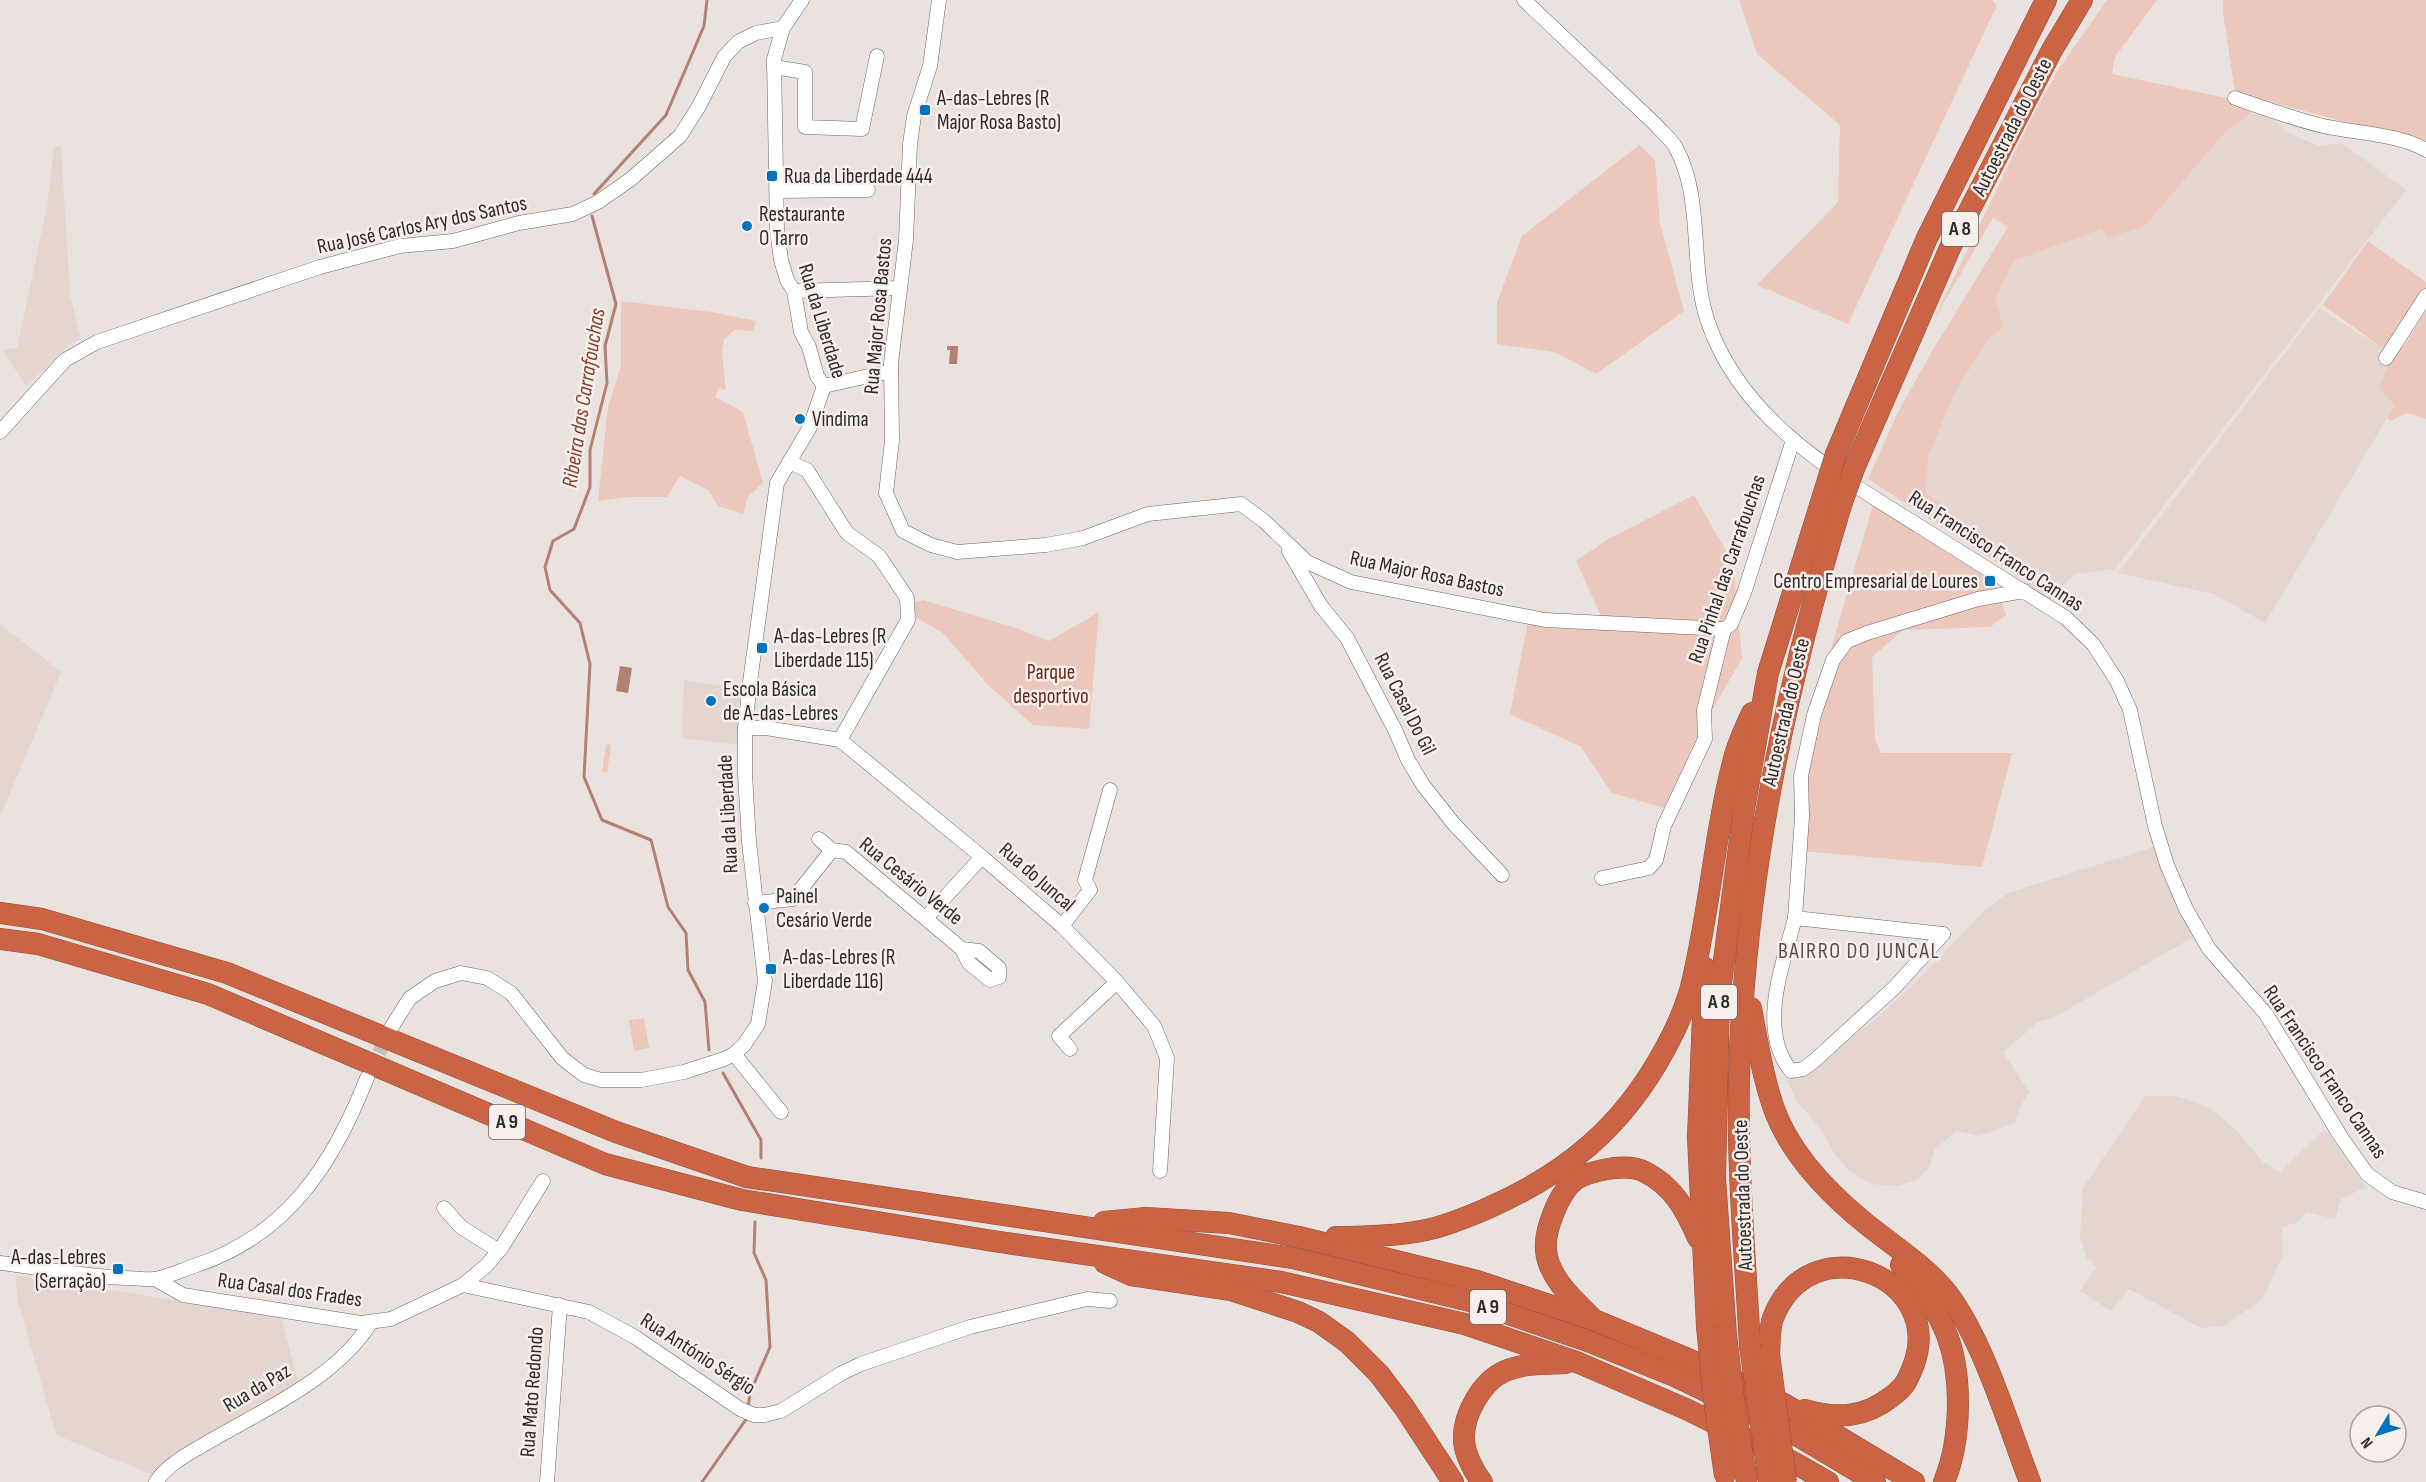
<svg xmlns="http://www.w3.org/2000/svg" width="2426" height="1482" viewBox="0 0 2426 1482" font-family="'Sofia Sans Condensed',sans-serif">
<rect width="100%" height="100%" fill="#eae2df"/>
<g fill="#e4d5cf">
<polygon points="2251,113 2273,119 2292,135 2319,146 2342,143 2406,190 2115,569 2075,574 2044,604 2024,591 2023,570 1925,492 1929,453 1955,391 1990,338 2004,327 1995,300 2014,261 2102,229 2145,226 2226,131"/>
<polygon points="61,146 70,295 81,339 68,346 26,387 3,350 17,348 47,207 54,147"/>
<polygon points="2319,308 2384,349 2391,357 2395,405 2265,623 2214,594 2118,573"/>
<polygon points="0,624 61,672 0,817"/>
<polygon points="684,680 741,689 738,713 738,745 682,738"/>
<polygon points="2160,845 2200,933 2053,1018 2038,1022 2003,1052 2029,1092 2019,1109 2015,1123 1979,1136 1957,1131 1935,1149 1929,1168 1915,1181 1896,1186 1870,1184 1847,1169 1833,1151 1821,1130 1796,1100 1787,1080 1797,1077 1872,1022 1911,987 1985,910 2008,893"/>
<polygon points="2145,1096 2177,1096 2210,1108 2235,1129 2263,1162 2280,1172 2325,1129 2366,1187 2341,1199 2335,1219 2307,1212 2296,1223 2282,1227 2283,1254 2262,1300 2223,1326 2201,1328 2129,1289 2111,1311 2080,1291 2097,1267 2086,1257 2080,1237 2083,1188"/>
<polygon points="15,1275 281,1317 299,1384 153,1475 56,1435 18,1302"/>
</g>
<g fill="#ecc7bb">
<polygon points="1739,0 1992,0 1997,5 1848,324 1757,285 1838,202 1840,125 1757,54"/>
<polygon points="2107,0 2157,0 2115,57 2112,74 2236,100 2251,113 2226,131 2145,226 2107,238 2102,229 2014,261 1995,300 2004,327 1990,338 1956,390 1929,454 1925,492 2023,570 2021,578 1868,479 1896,416 1928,358 2008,227 1993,218 1933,321 2030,121 2058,70"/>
<polygon points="2223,0 2426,0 2426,144 2235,92 2223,13"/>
<polygon points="1639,145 1655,160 1660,223 1684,311 1596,374 1555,352 1497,344 1497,302 1522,236"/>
<polygon points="2368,241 2426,282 2426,290 2384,349 2323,305"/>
<polygon points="621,301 711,312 756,321 753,331 735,330 724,339 722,353 726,390 719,388 715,397 743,412 763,483 748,496 743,514 718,506 708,490 680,476 667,497 629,497 598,501 608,407 621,366"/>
<polygon points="2426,311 2426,419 2407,413 2390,421 2387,418 2395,405 2379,387 2391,357 2404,346"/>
<polygon points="1694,495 1733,563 1742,658 1698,735 1664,808 1612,793 1581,747 1510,714 1530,611 1601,616 1576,561 1610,538"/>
<polygon points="1873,505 1995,583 2006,615 1990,627 1903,630 1872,657 1875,739 1881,753 2012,753 1982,867 1801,851 1797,765"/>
<polygon points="923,600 1016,628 1049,641 1099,612 1089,729 1033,725 990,687 942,632 916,618 913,603"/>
<polygon points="606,744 611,745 607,773 602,771"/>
<polygon points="644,1018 649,1048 634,1051 629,1020"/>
</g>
<g fill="#b28172">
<polygon points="947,346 958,346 957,364 949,364 950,350 947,350"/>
<polygon points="620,666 632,668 628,693 616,691"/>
</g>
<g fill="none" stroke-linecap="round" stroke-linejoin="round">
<g stroke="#b28172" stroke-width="3">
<polyline points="594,194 666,115 704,26 707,0"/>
<polyline points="592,216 616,304 605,346 607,383 590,450 590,487 574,529 553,541 545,567 550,590 580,623 590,664 584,777 602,820 651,840 668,907 686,933 688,970 705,1002 709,1050"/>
<polyline points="723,1073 761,1140 761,1158"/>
<polyline points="748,1408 750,1393 770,1347 766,1280 754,1253 755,1222"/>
<polyline points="702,1482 747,1418"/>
</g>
<polyline stroke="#c4bdbb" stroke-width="14" stroke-dasharray="14 7" stroke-linecap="butt" points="370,1072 389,1032"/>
<defs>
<g id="minor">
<polyline points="802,0 783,28 774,59 777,230 781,260 787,280 794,291 801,332 809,347 817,376 824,386"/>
<polyline points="939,0 930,66 914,116 910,144 906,240 891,363 892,441 886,493 903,531 931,545 957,552 1046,545 1083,538 1148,514 1241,504 1264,521 1307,562 1351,582 1545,620 1724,629"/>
<path d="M1524,0L1655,124C1662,132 1671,139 1676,148C1704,199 1689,267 1708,322C1741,420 1836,474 1919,526C1968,557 2017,587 2066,618L2093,644L2117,681L2130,710L2155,826L2167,865L2186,909L2209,949L2266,1014L2341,1137L2367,1174L2392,1192L2426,1202"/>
<polyline points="774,67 805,72 805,127 862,129 877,56"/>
<path d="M2235,98C2264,108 2294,119 2323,126C2355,133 2399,134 2426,150"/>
<polyline points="777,191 868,190"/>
<polyline points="794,291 900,288"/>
<polyline points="2386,358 2426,296"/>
<polyline points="824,386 891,371"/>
<polyline points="0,432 65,360 97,342 320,267 400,246 453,241 519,223 573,214 598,202 631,179 680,136 699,106 724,57 738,42 756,33 783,28"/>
<polyline points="789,462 807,470 847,533 879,556 907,598 908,620 840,740"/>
<polyline points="1289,551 1321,606 1347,638 1395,730 1408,760 1423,785 1453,823 1502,875"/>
<polyline points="745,728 766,728 840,740 982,857 1062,926 1117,982 1154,1026 1167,1058 1160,1171"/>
<polyline points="819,839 832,850 846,852 962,949 969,963 990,980 999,977 999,968 979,951 962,949"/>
<polyline points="1602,878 1649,868 1656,860 1664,826 1705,739 1704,710 1724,629 1731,624 1744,593 1793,440"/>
<polyline points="755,903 793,899 832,850"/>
<polyline points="926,918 982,857"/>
<path d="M1795,918C1783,965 1757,1029 1791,1071L1803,1069L1814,1061L1895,987L1943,934"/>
<polyline points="1062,926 1090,890 1085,880 1110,790"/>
<polyline points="1943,934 1795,918 1802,817 1801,776 1814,715 1833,660 1847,641 1867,633 1978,599 2024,591"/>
<polyline points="391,1028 410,998 435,981 461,973 487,978 511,993 562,1058 584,1075 601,1080 641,1080 684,1072 724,1059 734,1054 744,1045 758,1024 765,981 749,842 745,774 745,728 750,682 777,483 810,427 824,386"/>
<polyline points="1070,1049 1059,1036 1117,982"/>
<polyline points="734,1054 781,1112"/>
<polyline points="444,1208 461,1227 499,1251"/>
<path d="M0,1263C43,1268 84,1277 127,1278C136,1278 146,1280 155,1279C168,1277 182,1270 194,1266C287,1236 333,1164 367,1078"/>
<polyline points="155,1279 183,1295 361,1323 391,1319 463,1285 487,1265 502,1247 543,1181"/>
<polyline points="463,1285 589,1312 635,1337 740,1409 754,1415 765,1415 781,1411 842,1373 861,1364 970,1327 1087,1299 1110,1301"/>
<path d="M156,1482C168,1463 192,1452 210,1441C265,1409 338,1377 371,1322"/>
<polyline points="547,1482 560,1305"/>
</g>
<g id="highway">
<polyline points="1836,454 1927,238 2046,0"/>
<polyline points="1855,466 1950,248 2052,50 2082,0"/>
<polyline points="0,913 42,919 227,973 616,1132 747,1177 1293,1258 1470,1301 1588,1341 1677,1377 1800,1437 1875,1482"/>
<polyline points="0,939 38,944 208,994 605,1164 742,1200 993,1241 1281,1282 1465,1324 1579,1363 1686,1409 1793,1462 1828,1482"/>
<polyline points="1705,968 1698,1137 1707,1326"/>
<path d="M1751,1008C1757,1040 1762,1074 1773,1106C1789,1153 1827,1192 1865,1223C1892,1245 1926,1266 1948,1294C1984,1342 2008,1425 2030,1482"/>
<polyline points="1104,1222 1146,1218 1229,1223 1299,1237 1477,1281 1594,1320 1688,1359 1784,1404 1914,1482"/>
<path d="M1336,1237C1366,1237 1397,1236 1426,1230C1446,1226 1467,1217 1486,1209C1566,1174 1623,1127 1665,1049C1675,1031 1684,1011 1690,991C1710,913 1714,832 1735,755C1739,741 1746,726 1752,713"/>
<polyline points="1105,1263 1131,1275 1231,1290 1298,1312 1319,1322 1347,1342 1379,1374 1404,1407 1453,1482"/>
<path d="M1901,1265C1920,1286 1937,1309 1947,1335C1963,1377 1961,1441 1944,1482"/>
<path d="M1591,1317C1573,1299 1548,1277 1546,1250C1544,1231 1559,1192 1575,1180C1585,1173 1601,1170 1614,1168C1623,1167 1636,1167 1645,1172C1673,1186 1686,1210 1698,1238"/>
<polyline points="1726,1335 1715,1178 1719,998 1744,809 1768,673 1823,496"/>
<path d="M1750,1346C1745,1256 1737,1167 1739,1078C1744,881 1785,689 1842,502"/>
<path d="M1769,1354C1770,1343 1769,1328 1773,1318C1810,1223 1945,1276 1914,1364C1907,1381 1906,1386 1891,1397C1864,1418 1838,1419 1805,1410"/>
<path d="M1482,1482C1474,1472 1464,1453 1464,1439C1463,1415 1482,1381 1505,1371C1524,1363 1545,1364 1565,1363"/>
</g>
</defs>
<use href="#minor" stroke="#6d6563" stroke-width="15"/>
<use href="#highway" stroke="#93503b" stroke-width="22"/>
<use href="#minor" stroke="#fff" stroke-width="14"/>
<use href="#highway" stroke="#ca6445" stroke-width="21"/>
<defs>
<g id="highway-bridge">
<polyline points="1823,496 1836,454"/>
<polyline points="1842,502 1855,466"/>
<polyline points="1707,1326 1714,1399 1725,1476"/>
<polyline points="1726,1335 1735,1410 1747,1482"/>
<polyline points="1750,1346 1769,1482"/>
<polyline points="1769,1354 1786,1482"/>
</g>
</defs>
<use href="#highway-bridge" stroke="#93503b" stroke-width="22" stroke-linecap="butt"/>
<use href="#highway-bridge" stroke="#ca6445" stroke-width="21"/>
</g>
<g fill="#0373bd" stroke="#f7efec" stroke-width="2">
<rect x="919" y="104" width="12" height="12" rx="3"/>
<rect x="766" y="170" width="12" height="12" rx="3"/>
<circle cx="747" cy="226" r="6"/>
<circle cx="800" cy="419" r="6"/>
<rect x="1984" y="575" width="12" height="12" rx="3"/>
<rect x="756" y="642" width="12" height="12" rx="3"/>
<circle cx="711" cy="701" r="6"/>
<circle cx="764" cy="908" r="6"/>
<rect x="765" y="963" width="12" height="12" rx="3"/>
<rect x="112" y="1263" width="12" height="12" rx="3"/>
</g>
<g text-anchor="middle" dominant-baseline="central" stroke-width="5" stroke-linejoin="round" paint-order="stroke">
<g fill="#f7efec" stroke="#6a6564" stroke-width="1.5">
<rect x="1942" y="212" width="36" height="34" rx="4.5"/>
<rect x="1701" y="985" width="36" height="34" rx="4.5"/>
<rect x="489" y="1105" width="36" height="34" rx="4.5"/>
<rect x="1470" y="1290" width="36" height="34" rx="4.5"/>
</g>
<g font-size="20" font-weight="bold" fill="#2e2a29">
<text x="1960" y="229">A 8</text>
<text x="1719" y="1002">A 8</text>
<text x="507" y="1122">A 9</text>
<text x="1488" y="1307">A 9</text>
</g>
<g font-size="21" fill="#2e2a29" stroke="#f7efec" text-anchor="start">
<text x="937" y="98">A-das-Lebres (R<tspan x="937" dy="24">Major Rosa Basto)</tspan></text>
<text x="784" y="176">Rua da Liberdade 444</text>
<text x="759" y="214">Restaurante<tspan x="759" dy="24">O Tarro</tspan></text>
<text x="812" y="419">Vindima</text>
<text x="1978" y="581" text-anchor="end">Centro Empresarial de Loures</text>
<text x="774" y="636">A-das-Lebres (R<tspan x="774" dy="24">Liberdade 115)</tspan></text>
<text x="723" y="689">Escola Básica<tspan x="723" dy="24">de A-das-Lebres</tspan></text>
<text x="776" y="896">Painel<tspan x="776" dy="24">Cesário Verde</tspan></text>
<text x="783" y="957">A-das-Lebres (R<tspan x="783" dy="24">Liberdade 116)</tspan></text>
<text x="106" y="1257" text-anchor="end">A-das-Lebres<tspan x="106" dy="24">(Serração)</tspan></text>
</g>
<g font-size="21" fill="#2e2a29" stroke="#f7efec">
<text transform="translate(2012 127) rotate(-63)">Autoestrada do Oeste</text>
<text transform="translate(422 225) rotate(-12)">Rua José Carlos Ary dos Santos</text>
<text transform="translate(878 316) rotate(-85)">Rua Major Rosa Bastos</text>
<text transform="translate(822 321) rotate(73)">Rua da Liberdade</text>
<text transform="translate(1996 551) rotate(33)">Rua Francisco Franco Cannas</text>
<text transform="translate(1727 569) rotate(-71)">Rua Pinhal das Carrafouchas</text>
<text transform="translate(1427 574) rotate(12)">Rua Major Rosa Bastos</text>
<text transform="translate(1405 704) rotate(63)">Rua Casal Do Gil</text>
<text transform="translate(1786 712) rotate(-77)">Autoestrada do Oeste</text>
<text transform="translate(728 814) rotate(-93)">Rua da Liberdade</text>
<text transform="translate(1037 877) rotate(41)">Rua do Juncal</text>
<text transform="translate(911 881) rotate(39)">Rua Cesário Verde</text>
<text transform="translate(2325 1072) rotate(56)">Rua Francisco Franco Cannas</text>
<text transform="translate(1743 1195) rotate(-92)">Autoestrada do Oeste</text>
<text transform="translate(290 1290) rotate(8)">Rua Casal dos Frades</text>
<text transform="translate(698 1354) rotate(33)">Rua António Sérgio</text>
<text transform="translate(257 1388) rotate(-31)">Rua da Paz</text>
<text transform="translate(532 1392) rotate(-86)">Rua Mato Redondo</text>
</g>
<g font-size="21" fill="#662814" stroke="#f7efec">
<text x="1051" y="672">Parque<tspan x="1051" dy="24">desportivo</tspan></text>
</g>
<g font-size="22" font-style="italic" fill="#82422e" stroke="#f7efec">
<text transform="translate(584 398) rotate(-81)">Ribeira das Carrafouchas</text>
</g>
<g font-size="22" letter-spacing="1.5" fill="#564f4d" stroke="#f7efec">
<text x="1859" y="951">BAIRRO DO JUNCAL</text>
</g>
</g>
<g transform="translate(2378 1434) rotate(232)"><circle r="28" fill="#f7efec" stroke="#a7a09e" stroke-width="1.5"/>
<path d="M0-4.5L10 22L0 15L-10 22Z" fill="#0373bd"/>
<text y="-9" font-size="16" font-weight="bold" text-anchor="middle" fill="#2e2a29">N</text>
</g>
</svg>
